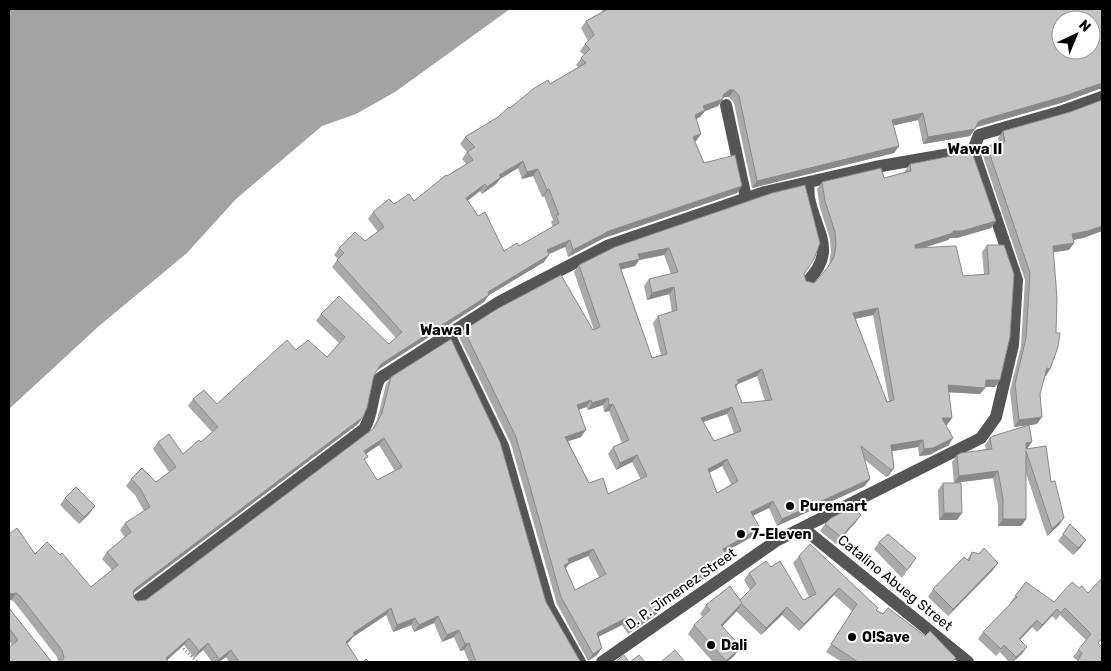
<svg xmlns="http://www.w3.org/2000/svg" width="1111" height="671" viewBox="0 0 1111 671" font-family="Rubik,sans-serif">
<rect width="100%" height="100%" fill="#fff"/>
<polygon fill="#a3a3a3" points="9,9 510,9 395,92 356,114 322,126 236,199 187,253 99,326 9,409"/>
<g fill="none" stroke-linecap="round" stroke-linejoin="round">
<polyline stroke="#777" stroke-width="2.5" stroke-dasharray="1 2.5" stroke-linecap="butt" points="181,646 197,662"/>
<g stroke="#555" stroke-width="12">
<polyline points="726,105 746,198"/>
<polyline points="973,150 979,135 1063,111 1102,97"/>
<path d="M807,282C838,250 816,233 809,198C808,193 809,188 808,183"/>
<polyline points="449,334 503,446 549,607 580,662"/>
<polyline points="803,528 968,662"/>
<path d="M136,601L364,429C374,414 371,394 380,378L499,302L607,246L765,192L875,167L973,150L1017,280L1013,345L996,417L981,438L776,541L602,662"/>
</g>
</g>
<g fill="#a9a9a9" fill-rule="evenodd">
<path d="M603,9H1102L1099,89L1061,103L977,127L975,128L970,136L923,144L918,120L893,125L899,146L894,153L752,188L734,103L729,97H724L718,106L705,111L700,117L696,119L701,134L696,141L695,142L704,163L737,193L604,238L568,257L565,247L549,254V255L544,262L489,295L484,302L377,370L374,375L358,424L133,593L134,598L137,601L146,600L372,430L377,420L386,384L391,377L546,602L580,661L579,662H469L464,650L460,651L454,637L442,642L434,623L414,632L411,625L393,632L386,615L353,637L347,644L359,662H229L226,657L219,662H212L203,650L194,658L184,645L58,662L57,657L15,603L12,600L35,554L91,587L112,570L102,559L107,552L125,538L120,530L125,523L144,511L135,495L126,486L131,479L156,482L169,472L153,449L158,442L183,454L201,442L212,432L188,406L193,399L217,404L296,350L327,357L339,343L316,321L321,314L389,344L396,338L332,267L338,259L334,255L339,248L365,241L378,232L368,219L373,212L394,204L414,201L447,176L466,164L462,159L467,152L460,144L465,137L498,117L510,108L578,67L576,65L584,55L580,51L585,44L588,41L581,28L586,21L602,12V11ZM518,168L522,179L533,176L542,197L544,196L553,220L551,222L553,227L519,246L504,251L467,201L480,191L482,194L496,184L500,179ZM379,445L395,471L377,480L365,461L366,454Z"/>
<polygon points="1102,100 1102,231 1083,238 1073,240 1069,250 1054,252 1046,376 1045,376 1040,394 1037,424 1014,427 1010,391 1021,346 1025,280 982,153 987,146 999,143 998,138 1003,131 1070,112"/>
<path d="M910,164L996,221L991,228L957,238H950L948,240L923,248L963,276L984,274L982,252L987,245L1000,380L995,387H985L980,394L949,392L947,425H946L949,445L929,455L919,456L918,447L892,451L894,468L889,475L886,477L865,460V486L777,526L769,508L753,515L755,535L725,552L723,566L710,571L704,579L689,586L654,616L628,634L622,625L598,637L602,648L597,655L588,661L557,604L511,444L459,337L464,330H594L574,272L579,265L772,193L806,281L814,283L825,271L829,264L831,252L830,239L820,208L817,189L822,182L884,178L905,172V171ZM664,255L671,274L649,279L644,286L647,300L669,294L672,312L658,316L653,323L661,355L652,358L621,269L635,266L639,260ZM873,315L889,401L887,402L855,319ZM757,376L765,401L742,403L736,387L738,384ZM603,405L604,412L609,411L622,443L613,447L608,454L616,470L632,462L641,480L608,494L589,483L568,441L581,437L579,410L586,407L588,410ZM727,414L734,433L714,441L703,422ZM722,466L731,484L717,493L709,473ZM588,556L599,577L575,590L566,568L569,564Z"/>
<polygon points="990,438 1027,448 1051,482 1064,518 1059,525 1047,536 1026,473 1026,519 1021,526 998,526 998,506 993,478 954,483 952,462 957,455 986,449 985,445"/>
<polygon points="943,483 957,520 939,520 938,490"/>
<polygon points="65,498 90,513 79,524 60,505"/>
<polygon points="856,522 836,544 820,531 825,524"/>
<polygon points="1070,524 1081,547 1073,555 1058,541"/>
<polygon points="879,542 916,558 902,578 874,549"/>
<polygon points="972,552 993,570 948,616 928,597 933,589 967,560"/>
<polygon points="799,556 876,610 953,662 842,662 826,652 852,611 834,595 799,631 782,615 761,635 736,611 722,626 734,656 727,662 713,662 688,634 694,625 703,617 700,614 706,605 740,600 750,590 744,580 749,573 771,567 803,600 809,597 793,563"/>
<polygon points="1026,582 1054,602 1072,582 1102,639 1078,661 1073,657 1086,640 1060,615 1056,620 1052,616 1037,632 1032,627 1020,640 1022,654 1013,662 1009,662 1000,652 996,656 978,639 983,632 1011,604 1010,603"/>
<polygon points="9,608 50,660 12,645 9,641"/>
</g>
<g fill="#898989">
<polygon points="1102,83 1102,90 1099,89 1061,103 977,127 974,129 975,129 970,136 923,144 928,137 978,122 982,120"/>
<polygon points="729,90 734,90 729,97 724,97 721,100 723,99 718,106 705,111 700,117 690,122 703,106 723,95"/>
<polygon points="923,113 918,120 887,127 892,120"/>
<polygon points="701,134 696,141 688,144 693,137"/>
<polygon points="899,146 894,153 752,188 757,181"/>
<polygon points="523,161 518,168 500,179 496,184 482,194 487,187 499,175"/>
<polygon points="538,169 533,176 522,179 527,172"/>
<polygon points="485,184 480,191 461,206 466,198"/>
<polygon points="742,186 737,193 604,238 568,257 573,250 609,231"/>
<polygon points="549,189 544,196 542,197 547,190"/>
<polygon points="996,221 991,228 957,238 950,238 948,240 910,252 915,245 953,231"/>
<polygon points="1102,226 1102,231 1083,238 1067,241 1072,234"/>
<polygon points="570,240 565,247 542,257 547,250"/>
<polygon points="1074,243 1069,250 1048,253 1053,246"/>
<polygon points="669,248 664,255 639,260 635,266 615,271 619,264 638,254"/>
<polygon points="549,255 544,262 489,295 484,302 376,371 381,364 488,292"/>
<polygon points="674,287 669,294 647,300 652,293"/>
<polygon points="878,308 873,315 848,320 853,313"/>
<polygon points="1047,368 1050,369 1046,376 1042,375"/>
<polygon points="762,369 757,376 738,384 734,390 737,380"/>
<polygon points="986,380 1000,380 995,387 981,387"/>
<polygon points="948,385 985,388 980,394 943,392"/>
<polygon points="608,398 603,405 588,410 592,403"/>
<polygon points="591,400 586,407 572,412 577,405"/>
<polygon points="613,404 609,411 604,412 609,405"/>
<polygon points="732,407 727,414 696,424 701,418"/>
<polygon points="363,417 358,424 131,595 136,588"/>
<polygon points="1042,417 1037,424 1014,427 1019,420"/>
<polygon points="942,418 952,418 947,425 937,425"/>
<polygon points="586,430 581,437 560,444 565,437"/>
<polygon points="384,438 379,445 359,458 364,451"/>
<polygon points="953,438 949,445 929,455 919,456 924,449"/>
<polygon points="923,440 918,447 887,452 891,445"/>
<polygon points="1032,442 1027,449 1021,450 1026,443"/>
<polygon points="637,455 632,462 616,470 620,463"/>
<polygon points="727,459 722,466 703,476 708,469"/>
<polygon points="894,468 889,475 886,477 891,470"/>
<polygon points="998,471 993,478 954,483 959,476"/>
<polygon points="870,479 865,486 777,526 782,519"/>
<polygon points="773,501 769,508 746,519 751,512"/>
<polygon points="95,506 90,513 79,524 84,517"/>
<polygon points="944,513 962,513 957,520 939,520"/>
<polygon points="861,515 856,522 836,544 841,537"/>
<polygon points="1064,518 1059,525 1047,536 1052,529"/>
<polygon points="1003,519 1026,519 1021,526 998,526"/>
<polygon points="760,528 755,535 718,556 723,549"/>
<polygon points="1086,540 1081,547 1073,555 1078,548"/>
<polygon points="593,549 588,556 569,564 564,570 559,572 568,559"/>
<polygon points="728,559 723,566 710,571 704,579 689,586 654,616 628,634 633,627 694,579 712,566"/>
<polygon points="998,563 993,570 948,616 953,609"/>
<polygon points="839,588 834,595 799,631 804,624"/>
<polygon points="16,593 12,600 9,601 9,594"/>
<polygon points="742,603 736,612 715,634 721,625"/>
<polygon points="787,607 782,615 761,635 766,628"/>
<polygon points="391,608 386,615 353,637 350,641 341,649 353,633"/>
<polygon points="1057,609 1052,616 1037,632 1042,625"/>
<polygon points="438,616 434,623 414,632 419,625"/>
<polygon points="415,618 411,625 393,632 397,625"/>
<polygon points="626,618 622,625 592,640 597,633"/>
<polygon points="1037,620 1032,627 1014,646 1019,639"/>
<polygon points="459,630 454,637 442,642 447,635"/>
<polygon points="189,638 184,645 165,662 166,658"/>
<polygon points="208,643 203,650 194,658 199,651"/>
<polygon points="469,643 464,650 460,651 465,644"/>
<polygon points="741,647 734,656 727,662 724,662"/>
<polygon points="1027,647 1022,654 1012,662 1016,657"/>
<polygon points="602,648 597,655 588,661 593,654"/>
<polygon points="231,650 226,657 219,662 217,662 219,659"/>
</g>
<g fill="#c4c4c4" stroke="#898989" fill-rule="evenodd">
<path d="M608,9H1102V83L1065,96L982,120L978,122L975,129L928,137L923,113L892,120L899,146L757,181L739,96L734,90H729L723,95V99L703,106L705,110L695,115L701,134L693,137L704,163L735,155L742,186L609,231L573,250L570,240L547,250L549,255L488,292L489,295L381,364L374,375L367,408L363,417L136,588L133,591L134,598L137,601L146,600L374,428L382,413L391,377L451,339L500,442L546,602L580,661L578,662H476L469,643L465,644L459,630L447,635L438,616L419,625L415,618L397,625L391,608L353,633L355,634L346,642L359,662H239L231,650L219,659L208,643L199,651L189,638L166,658L168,661L167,662H56H60L64,658L62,650L20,596L16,593L9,594V595V534L17,528L35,554L47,542L60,555L62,553L91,587L118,565L107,552L131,532L125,523L150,507L140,488L131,479L142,468L156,482L176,467L158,442L169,434L183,454L199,440L201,442L218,427L193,399L204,390L217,404L287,340L296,350L308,340L327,357L345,337L321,314L339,296L389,344L402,332L337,260L344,253L339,248L355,232L365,241L384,227L373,212L389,199L394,204L409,194L414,201L446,175L447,176L473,160L467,152L475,147L465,137L498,117L509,107L510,108L533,89L548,80L550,84L586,63L581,58L590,49L585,44L594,35L586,21ZM1061,20H1091V50H1061ZM523,161L527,172L538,169L547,190L549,189L559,215H556L559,223L519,246L517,243L504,251L485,212L478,216L466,198L485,184L487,187L501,177L499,175ZM384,438L402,467L377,480L364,459L368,457L364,451Z"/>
<polygon points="1102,100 1102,226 1088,231 1072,234 1074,243 1053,246 1057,298 1056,333 1060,333 1058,347 1050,369 1047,368 1040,394 1042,417 1019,420 1015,384 1026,338 1030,273 987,146 1005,142 1003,131 1070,112"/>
<path d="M972,152L996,221L962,231H953V233L915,245V248L956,246L963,276L989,274L987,245H1004L1014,274L1010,337L1000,380H986L985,388L948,385L952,418H942L953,438L933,448L924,449L923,440L891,445L894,468L891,470L861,446L870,479L782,519L773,501L751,512L760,528L723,549L728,559L712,566L713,567L708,572L694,579L659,609L633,627L626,618L597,633L602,648L593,654L561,597L516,437L464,330L497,309L561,275L593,330L600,327L579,265L615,247L772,193L805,185L820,243L814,259L804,274L806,281L814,283L828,267L834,257L836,245L835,232L825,201L822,182L881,168L884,178L911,171L910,164ZM669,248L678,272L649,279L652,293L674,287L677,310L658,316L667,354L652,358L619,264L640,259L638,254ZM878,308L894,400L887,402L853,313ZM762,369L772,400L742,403L735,385L739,383L737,380ZM608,398L609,405L613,404L629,440L613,447L620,463L637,455L647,476L608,494L603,478L589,483L565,437L586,430L577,405L591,400L592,403ZM732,407L741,431L714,441L701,418ZM727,459L738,481L717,493L708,469ZM593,549L606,574L575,590L564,565L569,563L568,559Z"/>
<polygon points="1029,425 1032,442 1026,443 1026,449 1046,446 1051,482 1055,481 1064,518 1052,529 1026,451 1026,519 1003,519 1003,499 998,471 959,476 957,455 961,453 992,449 990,438 993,436"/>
<polygon points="943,483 961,483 962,513 944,513"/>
<polygon points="76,487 95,506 84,517 65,498"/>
<polygon points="853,507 861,515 841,537 825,524 831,518"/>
<polygon points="1070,524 1086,540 1078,548 1063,534"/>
<polygon points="888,534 916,558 907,570 879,542"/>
<polygon points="810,544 878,608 876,610 883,614 888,608 925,636 930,631 956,658 951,662 858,662 831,644 857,604 839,588 804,624 787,607 766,628 741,603 740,600 756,584 749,573 766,561 771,567 780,561 803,600 816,594 799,556"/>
<polygon points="984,548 998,563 953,609 933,589 964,557 969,561 972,552 979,554"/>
<polygon points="1102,578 1102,638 1098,643 1102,647 1102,662 1077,662 1082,653 1078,650 1091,634 1065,608 1061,613 1057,609 1042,625 1037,620 1019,639 1027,647 1016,657 1004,645 1001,649 983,632 1017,597 1015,596 1026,582 1054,602 1072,582 1079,588 1082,586 1088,593"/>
<polygon points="730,586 742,603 721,625 741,647 726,661 694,625 710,610 706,605"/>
<polygon points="9,608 50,660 53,662 9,662 9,648 18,640 9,628"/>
<polygon points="675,650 685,662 661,662"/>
<polygon points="624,655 629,662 615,662"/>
<polygon points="639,655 645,662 630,662"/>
<polygon points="366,659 369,662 363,662"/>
</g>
<g fill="#000" stroke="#fff" stroke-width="2">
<circle cx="790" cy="506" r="5"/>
<circle cx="741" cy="534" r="5"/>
<circle cx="852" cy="637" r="5"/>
<circle cx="711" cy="645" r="5"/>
</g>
<g text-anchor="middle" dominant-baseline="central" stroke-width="4" stroke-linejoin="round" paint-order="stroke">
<g font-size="14" font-weight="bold" fill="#000" stroke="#fff" text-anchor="start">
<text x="800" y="506">Puremart</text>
<text x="751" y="534">7-Eleven</text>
<text x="862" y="637">O!Save</text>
<text x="721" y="645">Dali</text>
</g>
<g font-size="14" fill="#000" stroke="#fff">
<text transform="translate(895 583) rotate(39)">Catalino Abueg Street</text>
<text transform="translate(681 589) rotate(-35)">D. P. Jimenez Street</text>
</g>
<g font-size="15" font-weight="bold" fill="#000" stroke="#fff">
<text x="975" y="149">Wawa II</text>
<text x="445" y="330">Wawa I</text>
</g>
</g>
<rect width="1111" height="671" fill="none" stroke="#000000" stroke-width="20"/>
<g transform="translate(1076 35) rotate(44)"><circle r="24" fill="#ffffff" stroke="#999999"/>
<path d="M0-4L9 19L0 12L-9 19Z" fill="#000000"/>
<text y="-8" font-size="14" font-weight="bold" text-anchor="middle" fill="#000000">N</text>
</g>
</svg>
